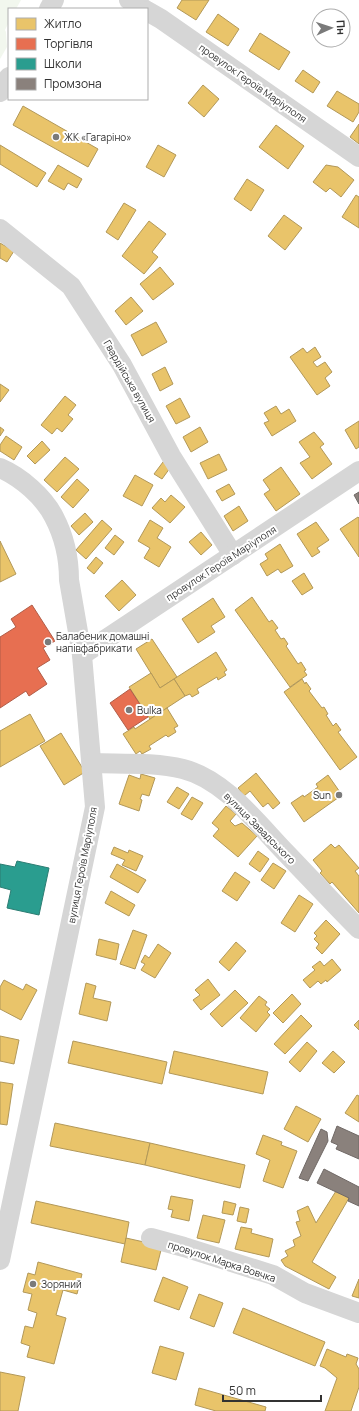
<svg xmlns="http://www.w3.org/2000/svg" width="359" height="1411" viewBox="0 0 359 1411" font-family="Manrope,sans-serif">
<rect width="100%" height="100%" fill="#fff"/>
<polygon fill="#f2f7ee" points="0,0 21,0 16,9 9,9 9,22 5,30 6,32 7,47 0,59"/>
<g fill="#e9c46a" stroke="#b29859">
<polygon points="182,0 209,0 196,20 177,8"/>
<polygon points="218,14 239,29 228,46 206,32"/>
<polygon points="260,33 290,52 279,70 249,51"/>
<polygon points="303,70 320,82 313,93 295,81"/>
<polygon points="203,85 219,99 204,117 188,103"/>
<polygon points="337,91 359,104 359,112 353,122 327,106"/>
<polygon points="23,106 98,149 88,167 13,125"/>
<polygon points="359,124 359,144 350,137"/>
<polygon points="276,125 304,146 288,169 259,147"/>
<polygon points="0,145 46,173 37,187 0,164"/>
<polygon points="158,145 176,155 164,177 146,167"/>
<polygon points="58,165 82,179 77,188 68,183 64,190 48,181"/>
<polygon points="326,165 338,167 354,180 341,197 330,188 326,192 313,182"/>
<polygon points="247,179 264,190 251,211 234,199"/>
<polygon points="356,195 359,197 359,228 342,217"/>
<polygon points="124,203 136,210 118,240 106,232"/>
<polygon points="284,215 302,228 285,250 268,236"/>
<polygon points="149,221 166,234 152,252 158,257 144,274 122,256"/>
<polygon points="0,243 14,251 7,262 0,258"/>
<polygon points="160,267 174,284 153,300 140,284"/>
<polygon points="131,297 143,311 126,325 115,311"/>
<polygon points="156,322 167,342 142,356 131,335"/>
<polygon points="315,347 321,357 313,362 317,367 325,362 332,372 325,378 330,386 317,395 290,357 303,348 307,353"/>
<polygon points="165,367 173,384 160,391 152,374"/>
<polygon points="0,384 9,390 0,402"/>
<polygon points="65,396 76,405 68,415 73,419 62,432 57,428 52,434 41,425"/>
<polygon points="180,398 190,417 176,424 166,406"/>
<polygon points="276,406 281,414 289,409 296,421 272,436 264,423 269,421 264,413"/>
<polygon points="359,421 359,447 356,449 345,430"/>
<polygon points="0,427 4,430 0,436"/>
<polygon points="200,427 208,442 191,452 183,437"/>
<polygon points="314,432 324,444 320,447 332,464 312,479 300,463 310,457 299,442"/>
<polygon points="6,436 22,447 14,460 0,451 0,445"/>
<polygon points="42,441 50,450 35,464 27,456"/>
<polygon points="219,454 227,470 208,479 200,463"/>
<polygon points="65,457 79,469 57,492 44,480"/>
<polygon points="166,458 170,468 162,479 154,474"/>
<polygon points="281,467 300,494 276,511 264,494 270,490 263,480"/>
<polygon points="135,475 153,485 142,506 123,496"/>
<polygon points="77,479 89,490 73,508 61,497"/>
<polygon points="229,484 235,494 222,501 216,491"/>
<polygon points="171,495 185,507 170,523 152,508 161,498 165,502"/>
<polygon points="239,506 248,521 233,531 224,516"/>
<polygon points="85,513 93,522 79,535 71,526"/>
<polygon points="358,517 359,518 359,557 340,529"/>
<polygon points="102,520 112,529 86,559 76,550"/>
<polygon points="150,520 163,528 157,538 171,547 159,567 144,558 150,548 138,541"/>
<polygon points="316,522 329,540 317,548 320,552 312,557 297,534"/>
<polygon points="201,532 212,545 201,555 189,542"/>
<polygon points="115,535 124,542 114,555 105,548"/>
<polygon points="0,541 16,574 0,582"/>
<polygon points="280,544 293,566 281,573 278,569 267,576 260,564 268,559 265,554"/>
<polygon points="96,557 103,563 94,574 87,568"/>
<polygon points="304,573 313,588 302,595 292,581"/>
<polygon points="122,580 136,595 119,611 105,596"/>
<polygon points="252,597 269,622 272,620 278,628 275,630 281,639 284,638 288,644 286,646 298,664 301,662 306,670 304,671 307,675 290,687 235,610"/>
<polygon points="213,598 225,617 211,626 215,632 198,643 182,619"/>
<polygon points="152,639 177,677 160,688 136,649"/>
<polygon points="216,652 227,670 224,672 226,675 218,680 217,677 197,689 199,693 192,697 190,694 185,696 174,679"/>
<polygon points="151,673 160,688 174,679 185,696 150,719 129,687"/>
<polygon points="302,679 305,684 306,682 311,689 309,691 322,708 324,707 328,714 326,715 333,726 336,723 341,730 338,732 357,757 340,770 284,692"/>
<polygon points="167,708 178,726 174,728 176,732 168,737 166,735 149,746 151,749 142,754 140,751 136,754 123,734 134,727 135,729"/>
<polygon points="30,714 45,741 0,767 0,731"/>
<polygon points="61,733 85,772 64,785 40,746"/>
<polygon points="256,773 280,803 273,809 268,803 263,807 250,791 244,796 238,788"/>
<polygon points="141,774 155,778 149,796 142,794 140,799 142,800 139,811 119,804 129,775 140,779"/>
<polygon points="328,775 342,795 304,822 291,803 303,795 304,797 318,787 316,784"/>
<polygon points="177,787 189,794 179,809 167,802"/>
<polygon points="192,797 203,803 192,820 181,814"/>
<polygon points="226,806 236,814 230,821 235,826 242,823 257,836 238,857 213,836 219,829 212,823"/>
<polygon points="331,844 335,848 339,845 359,868 355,871 359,876 359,913 332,882 330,884 320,873 322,871 313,860"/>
<polygon points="114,847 128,853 129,850 143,856 136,871 122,865 125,860 111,854"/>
<polygon points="258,851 269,859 260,872 249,864"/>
<polygon points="273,863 286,871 274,889 261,880"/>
<polygon points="117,864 146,880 138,893 110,877"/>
<polygon points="235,872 250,882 237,901 222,891"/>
<polygon points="111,891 135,905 129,916 105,903"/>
<polygon points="299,895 313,904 295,932 281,923"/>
<polygon points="326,920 340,934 322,954 316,948 319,944 314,939 317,936 314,933"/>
<polygon points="133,930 147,935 135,969 120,964"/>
<polygon points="99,939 119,944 116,960 96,955"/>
<polygon points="236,942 246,951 229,971 219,962"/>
<polygon points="158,944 171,953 155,978 141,970 145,964 141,962 145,955 149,958"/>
<polygon points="332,959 341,970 327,982 326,980 321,984 318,981 310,988 303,980 315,970 312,967 320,961 324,966"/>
<polygon points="208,979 220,995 201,1010 193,1000 200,995 195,990"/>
<polygon points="4,980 23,990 26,984 37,990 21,1020 0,1009 0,987"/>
<polygon points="86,983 96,986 93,998 111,1002 107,1021 79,1014"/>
<polygon points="235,990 248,1003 222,1027 210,1014"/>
<polygon points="292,994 301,1004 283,1023 273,1013"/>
<polygon points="259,996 267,1002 265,1005 270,1009 267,1012 270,1015 256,1032 240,1018"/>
<polygon points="301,1015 312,1026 285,1054 274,1044"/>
<polygon points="359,1020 359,1030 354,1025"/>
<polygon points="0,1036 19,1040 14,1064 0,1061"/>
<polygon points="73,1041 167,1062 162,1084 68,1063"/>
<polygon points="307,1042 317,1051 300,1072 289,1062"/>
<polygon points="174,1051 268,1072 263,1094 169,1073"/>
<polygon points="333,1051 345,1062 334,1073 322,1063"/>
<polygon points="0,1082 13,1084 7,1125 0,1124"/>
<polygon points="357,1095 359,1096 359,1122 345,1113"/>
<polygon points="296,1106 321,1119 308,1142 284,1129"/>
<polygon points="55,1123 150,1143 145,1165 50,1146"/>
<polygon points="263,1135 282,1142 281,1145 297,1151 283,1188 263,1181 270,1160 256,1154"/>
<polygon points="150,1143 245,1165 240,1188 145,1165"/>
<polygon points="336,1191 349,1198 312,1262 336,1277 329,1289 285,1266 281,1260 288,1256 285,1251 295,1246 293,1240 301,1236 296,1222 300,1221 297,1211 308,1206 316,1223"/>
<polygon points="171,1196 193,1200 189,1221 171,1217 173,1210 168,1209"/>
<polygon points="36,1201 129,1222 125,1244 31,1223"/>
<polygon points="224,1201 236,1204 233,1215 222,1213"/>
<polygon points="240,1207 249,1209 246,1223 237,1221"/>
<polygon points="203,1215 225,1220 219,1243 197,1238"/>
<polygon points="241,1227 252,1229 251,1233 273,1239 269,1257 235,1249"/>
<polygon points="126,1238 162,1246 156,1270 121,1262"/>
<polygon points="38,1262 82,1274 77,1294 63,1290 56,1315 66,1318 54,1364 27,1357 30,1346 21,1343 25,1326 33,1328 37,1313 28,1310 32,1294 23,1292 28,1273 35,1275"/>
<polygon points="163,1277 188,1287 179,1310 154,1301"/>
<polygon points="359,1279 359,1298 352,1296"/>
<polygon points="199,1294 223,1303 214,1327 190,1318"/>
<polygon points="243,1308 325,1342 315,1366 233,1333"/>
<polygon points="160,1346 184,1353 176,1380 152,1373"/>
<polygon points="327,1349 346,1357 347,1354 358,1358 356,1364 359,1369 359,1387 351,1411 325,1411 337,1378 325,1368 320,1366"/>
<polygon points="0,1372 25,1377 18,1411 0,1411"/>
<polygon points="199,1388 266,1407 265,1411 216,1411 195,1405"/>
</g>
<g fill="#e76f51" stroke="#b15d48">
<polygon points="32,605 55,641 43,648 50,660 37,668 47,684 29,696 26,691 0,708 0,637 16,627 11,619"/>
<polygon points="130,689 148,717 128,730 110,703"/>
</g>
<polygon fill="#2a9d8f" stroke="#2c7d73" points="17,861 49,868 39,915 7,908 11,890 0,887 0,864 15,867"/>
<g fill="#8a817c" stroke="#706966">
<polygon points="359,492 359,504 354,495"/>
<polygon points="337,1126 359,1136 359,1159 336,1149 338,1145 331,1142"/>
<polygon points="321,1129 327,1132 328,1141 308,1181 299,1178"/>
<polygon points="324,1169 359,1187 359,1206 348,1201 349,1198 317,1183"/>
</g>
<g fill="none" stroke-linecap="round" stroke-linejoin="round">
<g stroke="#d6d6d6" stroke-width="20">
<polyline points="129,0 144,9"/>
<polyline points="49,9 54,0"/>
<polyline points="147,11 161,19 359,157"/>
<polyline points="0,92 9,77"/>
<polyline points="0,229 71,286 122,365 171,456 233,555"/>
<path d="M0,468C21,477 44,497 54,517C64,536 69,559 69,580L82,655L95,807L0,1260"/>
<polyline points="82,655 359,471"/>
<path d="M92,763C121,764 155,762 183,769C224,779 257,823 285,852C310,878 334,904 359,929"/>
<polyline points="151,1238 184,1247 273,1275 305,1293 359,1313"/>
</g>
</g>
<g fill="#7a7a7a" stroke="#fff" stroke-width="1.5">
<circle cx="56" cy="137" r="4"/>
<circle cx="48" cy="642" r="4"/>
<circle cx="129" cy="710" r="4"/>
<circle cx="339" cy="795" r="4"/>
<circle cx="33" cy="1284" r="4"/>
</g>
<g text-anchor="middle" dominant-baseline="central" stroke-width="4" stroke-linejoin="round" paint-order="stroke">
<g font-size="10" fill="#323232" stroke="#fff">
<text transform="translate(253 83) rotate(35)">провулок Героїв Маріуполя</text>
<text transform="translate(130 381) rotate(60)">Гвардійська вулиця</text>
<text transform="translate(221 563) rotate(-33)">провулок Героїв Маріуполя</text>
<text transform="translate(260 828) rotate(45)">вулиця Завадського</text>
<text transform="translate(82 865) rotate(-79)">вулиця Героїв Маріуполя</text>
<text transform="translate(222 1261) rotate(18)">провулок Марка Вовчка</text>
</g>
<g font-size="10" fill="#323232" stroke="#fff" text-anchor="start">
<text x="64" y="137">ЖК «Гагаріно»</text>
<text x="56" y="636">Балабеник домашні<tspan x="56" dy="12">напівфабрикати</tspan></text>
<text x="137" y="710">Bulka</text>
<text x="331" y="795" text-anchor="end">Sun</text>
<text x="41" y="1284">Зоряний</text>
</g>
</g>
<rect x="8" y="8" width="140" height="92" fill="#ffffff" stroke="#adadad"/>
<rect x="16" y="18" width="20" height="12" fill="#e9c46a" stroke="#adadad"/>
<text x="44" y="28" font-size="12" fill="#323232">Житло</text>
<rect x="16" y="38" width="20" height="12" fill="#e76f51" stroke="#adadad"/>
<text x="44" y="48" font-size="12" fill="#323232">Торгівля</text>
<rect x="16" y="58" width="20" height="12" fill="#2a9d8f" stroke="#adadad"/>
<text x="44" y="68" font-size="12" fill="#323232">Школи</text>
<rect x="16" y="78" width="20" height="12" fill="#8a817c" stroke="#adadad"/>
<text x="44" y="88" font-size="12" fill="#323232">Промзона</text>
<g transform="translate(331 28) rotate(87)"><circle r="19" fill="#ffffff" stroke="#adadad"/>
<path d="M0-3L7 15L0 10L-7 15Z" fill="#7a7a7a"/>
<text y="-6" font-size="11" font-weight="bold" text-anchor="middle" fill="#323232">Пн</text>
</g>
<path d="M223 1395v6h98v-6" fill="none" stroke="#323232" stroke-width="2"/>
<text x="229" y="1395" font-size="12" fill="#323232" stroke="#ffffff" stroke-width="3" paint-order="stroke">50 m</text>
</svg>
